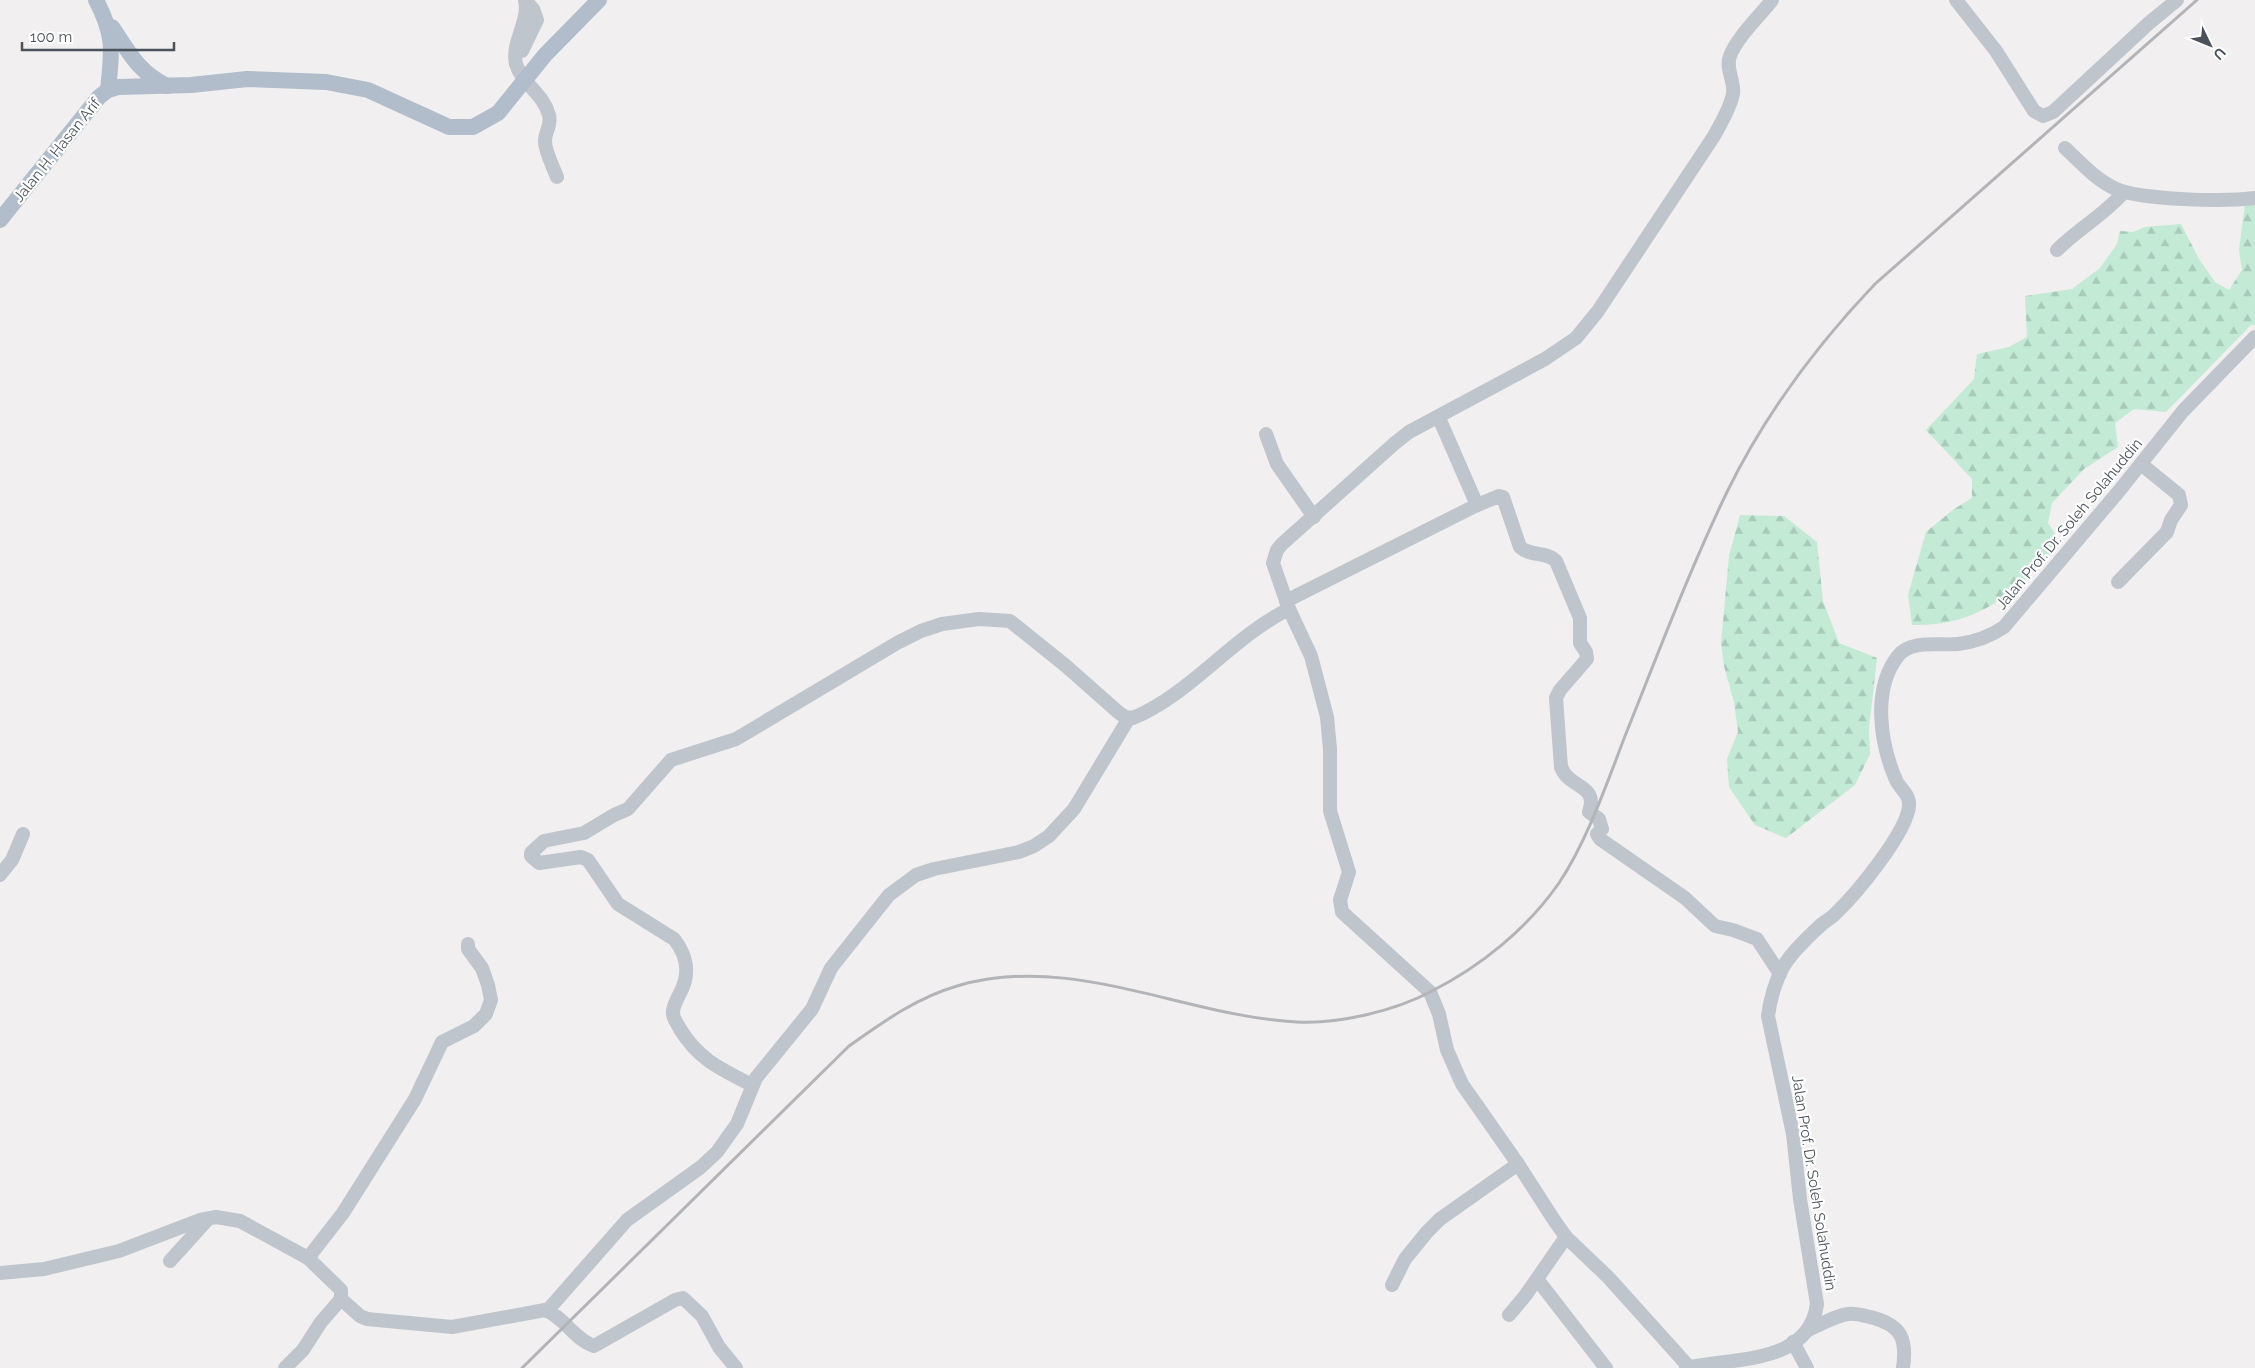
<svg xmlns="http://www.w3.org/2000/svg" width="2255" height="1368" viewBox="0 0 2255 1368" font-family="Raleway,sans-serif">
<defs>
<pattern id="forest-firs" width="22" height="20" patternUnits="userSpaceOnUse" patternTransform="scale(1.25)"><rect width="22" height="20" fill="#c2ead4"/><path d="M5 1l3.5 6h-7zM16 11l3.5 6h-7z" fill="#a8cab8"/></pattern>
</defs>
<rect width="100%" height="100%" fill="#f1efef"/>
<g fill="url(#forest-firs)">
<path d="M2245,204H2255V325H2251L2166,412L2134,409L2115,423L2118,447L2084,469L2052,503L2048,523L2061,543C2017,590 1981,627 1912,625L1908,595L1926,532L1954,509L1972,498V479L1926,430L1974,379L1977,354L2009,347L2027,337L2025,296L2072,289L2100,268L2117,244L2120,231L2133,232L2145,227L2181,224L2199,259L2215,282L2229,290L2242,270L2239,250Z"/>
<polygon points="1740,515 1784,516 1817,542 1823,601 1839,643 1877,658 1869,728 1870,754 1855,785 1786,838 1755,825 1729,787 1727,759 1738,732 1734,702 1724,666 1721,643 1729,556"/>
</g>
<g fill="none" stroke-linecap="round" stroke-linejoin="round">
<g stroke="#bfc5cc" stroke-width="14">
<path d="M525,0C530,21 511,42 516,64C522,84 543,93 549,115C552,125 545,131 545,141C545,152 553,166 557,177"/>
<polyline points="1956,0 1996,51 2034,111 2043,116 2053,112 2149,23 2177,0"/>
<polyline points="522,51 537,20 533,9 526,1"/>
<path d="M2065,148C2081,163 2096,180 2116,189C2142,200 2226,202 2255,198"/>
<path d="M2057,250C2078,229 2104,215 2124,192"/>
<polyline points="1439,418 1477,505"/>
<polyline points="1266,434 1277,464 1314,517"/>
<polyline points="2118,582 2167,532 2171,520 2181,505 2179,495 2141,464"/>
<path d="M1286,601L1475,506L1499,496L1503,497L1520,547C1531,557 1546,551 1556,561L1580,618V643L1586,652L1587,659L1560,690L1556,698L1561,767C1569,789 1599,784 1589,812L1599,819L1602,829L1597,834L1600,839L1685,898L1715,926L1733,930L1757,939L1780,974"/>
<polyline points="0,875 12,860 23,834"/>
<path d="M752,1085C721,1069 699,1060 680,1029C677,1023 672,1017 673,1011C674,1003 679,996 682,989C690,972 686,954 674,939L618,904L588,860L581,857L539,863L531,856V853L544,841L584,833L614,815L628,809L671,760L736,739L897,643L921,631L942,624L979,619L1010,621L1066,666L1118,712L1125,717L1133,718C1191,694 1232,637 1289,609"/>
<polyline points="308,1258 343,1213 415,1099 442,1042 474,1026 486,1014 491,1000 488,985 482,968 468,949 468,944"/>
<polyline points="170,1261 207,1220"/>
<polyline points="0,1273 44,1269 119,1251 200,1220 216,1217 240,1221 308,1258 341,1290 341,1299 321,1322 303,1350 285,1368"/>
<polyline points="1537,1279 1606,1368"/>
<polyline points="1392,1285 1405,1259 1427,1232 1440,1219 1518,1164"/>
<path d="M341,1299L360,1316L367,1319L452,1327L545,1310C564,1317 575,1340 594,1346L675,1300L683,1298L702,1316L719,1347L736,1368"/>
<polyline points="547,1311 627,1220 701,1167 717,1152 737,1124 756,1078 812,1009 831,968 889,895 916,875 934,869 1019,852 1034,846 1049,836 1074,809 1129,718"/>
<polyline points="1509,1315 1525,1296 1566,1237"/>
<path d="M1808,1330C1820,1325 1834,1316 1848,1314C1857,1313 1865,1316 1874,1318C1902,1326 1907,1340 1903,1368"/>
<polyline points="1793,1342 1807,1368"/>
<path d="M1689,1367L1608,1277L1566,1237L1554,1220L1518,1164L1462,1084L1447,1050L1439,1014L1430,992L1342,912L1340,900L1349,872L1330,811V749L1327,717L1311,656L1289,609L1273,563L1277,550L1282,544L1395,443L1409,432L1545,359L1576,338L1598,311L1714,136C1721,123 1730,109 1733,94C1735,81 1725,69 1730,56C1737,37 1760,16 1772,0"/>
<path d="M1686,1368C1731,1357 1809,1366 1817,1304L1800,1199L1793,1134L1768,1016C1770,1001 1775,983 1782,969C1789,955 1811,934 1822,924C1827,920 1833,917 1837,912C1857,893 1907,832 1909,806C1910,794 1900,789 1896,780C1880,743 1872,689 1898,656C1911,639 1940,646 1958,644C1974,642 1991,636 2004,627L2119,491L2183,411L2255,337"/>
</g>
<g stroke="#b1bdcb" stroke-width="16">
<path d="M96,0C115,36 112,51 108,90"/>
<path d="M112,27C129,52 138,72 167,86"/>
<polyline points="0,220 99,97 108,90 118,87 191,85 247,79 326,82 368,90 449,127 473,127 498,113 545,55 599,0"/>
</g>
<path stroke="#b2b4b8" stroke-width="3" d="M522,1368L849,1046C883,1022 916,998 957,986C1071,952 1183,1016 1297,1022C1339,1024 1395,1011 1432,991C1481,966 1527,929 1559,883C1587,841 1607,783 1625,736C1658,654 1689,571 1727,492C1765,414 1815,347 1875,284L2197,0"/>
</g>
<g text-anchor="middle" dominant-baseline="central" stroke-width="4.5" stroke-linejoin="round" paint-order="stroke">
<g font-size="15" fill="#49515a" stroke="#fff">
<text transform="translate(57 150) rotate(-51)">Jalan H. Hasan Arif</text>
<text transform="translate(2069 524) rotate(-50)">Jalan Prof. Dr. Soleh Solahuddin</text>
<text transform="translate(1814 1183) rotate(81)">Jalan Prof. Dr. Soleh Solahuddin</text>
</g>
</g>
<g transform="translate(2210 45) rotate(133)" stroke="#ffffff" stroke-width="4" paint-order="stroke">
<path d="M0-4L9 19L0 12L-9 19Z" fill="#49515a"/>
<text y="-8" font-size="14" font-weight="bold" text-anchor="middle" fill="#49515a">U</text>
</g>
<path d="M22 42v8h152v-8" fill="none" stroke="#49515a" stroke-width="2.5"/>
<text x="30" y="42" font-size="15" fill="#49515a" stroke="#ffffff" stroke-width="4" paint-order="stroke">100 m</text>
</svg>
